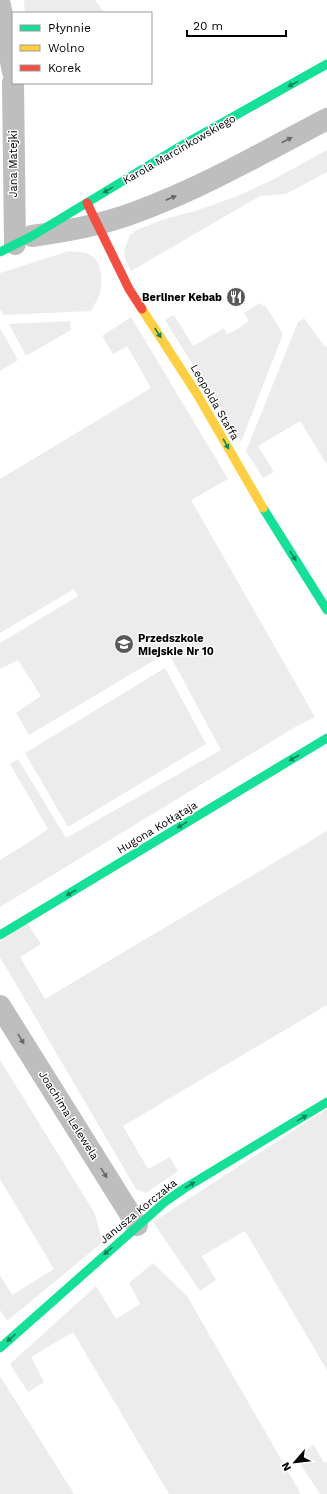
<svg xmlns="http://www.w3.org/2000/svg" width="327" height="1494" font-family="'Work Sans',sans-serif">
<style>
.green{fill:#ececec}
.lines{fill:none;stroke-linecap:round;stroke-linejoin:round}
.street{stroke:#bebebe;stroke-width:22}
.fast{stroke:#16e098;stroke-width:9}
.slow{stroke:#ffcf43;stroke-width:9}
.jam{stroke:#f24e42;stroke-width:9}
.oneway{fill:#0d865b}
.oneway2{fill:#686868}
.labels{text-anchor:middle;stroke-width:3;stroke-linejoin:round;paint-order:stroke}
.street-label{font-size:11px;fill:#000;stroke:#fff}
.poi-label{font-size:11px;font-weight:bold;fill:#000;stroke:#fff;text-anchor:end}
</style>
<rect width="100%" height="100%" fill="#fff"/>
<path class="green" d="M 24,0 L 95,0 L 104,12 L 102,13 L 25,13 Z
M 327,150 L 327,172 L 286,194 L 260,196 L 131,271 L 125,259 L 124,250 L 130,235 L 137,230 L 162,220 L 198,210 L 240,195 L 276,178 Z
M 69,251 C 77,252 86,251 93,257 C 102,264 103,281 100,292 C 99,298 94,305 91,311 L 4,315 L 0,309 L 0,273 Z
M 260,303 L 263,306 L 265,305 L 283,334 L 241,442 L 165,320 L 174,315 L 193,346 L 224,328 L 227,334 L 236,330 L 249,321 L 244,313 Z
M 131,317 L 228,479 L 191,500 L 315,717 L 297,726 L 0,907 L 0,860 L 26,844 L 48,829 L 10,764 L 18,759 L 66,838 L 221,750 L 168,652 L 29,735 L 16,713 L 41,696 L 18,660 L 0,669 L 0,643 L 78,596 L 74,589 L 0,633 L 0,479 L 151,388 L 127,346 L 113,354 L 102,336 Z
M 304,318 L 325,347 L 327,346 L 327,465 L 300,421 L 258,446 L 274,472 L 263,478 L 246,451 L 298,322 Z
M 70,321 L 71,330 L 26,356 L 9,324 Z
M 0,328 L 18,360 L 0,371 Z
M 165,668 L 206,744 L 68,827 L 25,753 Z
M 327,831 L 327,1005 L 123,1126 L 148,1169 L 170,1157 L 178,1171 L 146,1193 L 136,1189 L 0,957 L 0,942 L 27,923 L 41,944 L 20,957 L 45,999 Z
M 0,1060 L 94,1212 L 103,1242 L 7,1321 L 0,1310 L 0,1275 L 12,1295 L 54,1269 L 0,1179 Z
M 327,1109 L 327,1370 L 245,1231 L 202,1256 L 216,1280 L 200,1291 L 153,1222 Z
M 153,1263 L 187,1296 L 301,1494 L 169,1494 L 73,1332 L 31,1357 L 44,1382 L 28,1392 L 10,1364 L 96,1286 L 116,1319 L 140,1304 L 129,1283 Z
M 0,1376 L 74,1494 L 0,1494 Z
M 314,1445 L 324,1463 L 327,1461 L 327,1494 L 320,1494 L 296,1457 Z"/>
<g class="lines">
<path class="street" d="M 0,5 L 13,72
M 13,83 L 15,244
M 32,236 C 67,231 102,225 136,212 C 202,188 264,152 327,119
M 0,1006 L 137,1225"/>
<path class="fast" d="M 0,252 L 32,236 L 174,150 L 327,64
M 263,508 L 327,610
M 0,935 L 327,738
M 0,1348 L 166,1201 L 185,1188 L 327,1102"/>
<path class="slow" d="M 142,309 L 197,394 L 263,508"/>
<path class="jam" d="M 87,203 L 129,289 L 142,309"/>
</g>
<defs><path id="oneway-solid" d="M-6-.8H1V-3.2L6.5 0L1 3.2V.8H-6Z"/></defs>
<g class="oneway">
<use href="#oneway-solid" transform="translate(293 84) rotate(151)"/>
<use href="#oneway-solid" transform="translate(108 190) rotate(149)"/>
<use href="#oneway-solid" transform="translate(158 333) rotate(57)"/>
<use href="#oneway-solid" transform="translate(226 444) rotate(61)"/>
<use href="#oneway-solid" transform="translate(293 556) rotate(58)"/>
<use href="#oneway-solid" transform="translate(294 758) rotate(149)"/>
<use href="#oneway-solid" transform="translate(182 825) rotate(149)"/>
<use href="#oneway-solid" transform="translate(71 893) rotate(149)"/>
<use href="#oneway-solid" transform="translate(302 1118) rotate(-31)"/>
<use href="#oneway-solid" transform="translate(190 1185) rotate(-31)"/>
<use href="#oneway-solid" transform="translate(108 1251) rotate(138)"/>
<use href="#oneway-solid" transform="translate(11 1338) rotate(138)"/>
</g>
<g class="oneway2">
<use href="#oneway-solid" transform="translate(287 140) rotate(-28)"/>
<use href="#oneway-solid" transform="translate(171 198) rotate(-23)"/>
<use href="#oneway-solid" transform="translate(21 1039) rotate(58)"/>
<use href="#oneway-solid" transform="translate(104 1173) rotate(58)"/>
</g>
<defs>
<g id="restaurant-disc" transform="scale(1)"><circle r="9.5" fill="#595959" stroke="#fff"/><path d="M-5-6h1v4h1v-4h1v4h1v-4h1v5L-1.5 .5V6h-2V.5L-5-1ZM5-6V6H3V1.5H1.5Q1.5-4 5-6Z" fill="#fff"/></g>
<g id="school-disc" transform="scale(1)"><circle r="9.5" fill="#595959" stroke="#fff"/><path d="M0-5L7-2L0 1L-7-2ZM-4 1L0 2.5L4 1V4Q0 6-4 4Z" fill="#fff"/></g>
</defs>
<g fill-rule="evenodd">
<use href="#restaurant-disc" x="236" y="297"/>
<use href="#school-disc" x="124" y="644"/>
</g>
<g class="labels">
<g class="street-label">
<text transform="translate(179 149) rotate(-30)" y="4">Karola Marcinkowskiego</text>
<text transform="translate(13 164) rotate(-90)" y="4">Jana Matejki</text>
<text transform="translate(215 402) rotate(60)" y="4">Leopolda Staffa</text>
<text transform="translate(157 827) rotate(-31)" y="4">Hugona Kołłątaja</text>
<text transform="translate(69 1115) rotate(58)" y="4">Joachima Lelewela</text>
<text transform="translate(138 1211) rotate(-39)" y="4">Janusza Korczaka</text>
</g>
<g class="poi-label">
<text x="222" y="301">Berliner Kebab</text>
<text x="138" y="642" text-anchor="start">Przedszkole<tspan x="138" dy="13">Miejskie Nr 10</tspan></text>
</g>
</g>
<rect x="12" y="12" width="140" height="72" fill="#ffffff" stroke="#999999"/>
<rect x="20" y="25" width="20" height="6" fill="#16e098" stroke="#999999"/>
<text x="48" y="32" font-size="12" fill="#000000">Płynnie</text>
<rect x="20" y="45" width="20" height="6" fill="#ffcf43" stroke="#999999"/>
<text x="48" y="52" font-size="12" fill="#000000">Wolno</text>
<rect x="20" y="65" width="20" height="6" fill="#f24e42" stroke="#999999"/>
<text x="48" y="72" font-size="12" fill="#000000">Korek</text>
<g transform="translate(295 1462) rotate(242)" stroke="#ffffff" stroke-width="3" paint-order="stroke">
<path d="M0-3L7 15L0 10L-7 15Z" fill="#000000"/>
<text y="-6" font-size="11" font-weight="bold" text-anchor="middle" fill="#000000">N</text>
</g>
<path d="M187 30v6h99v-6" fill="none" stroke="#000000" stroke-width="2"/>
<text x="193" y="30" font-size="12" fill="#000000" stroke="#ffffff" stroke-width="3" paint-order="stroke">20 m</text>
</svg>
